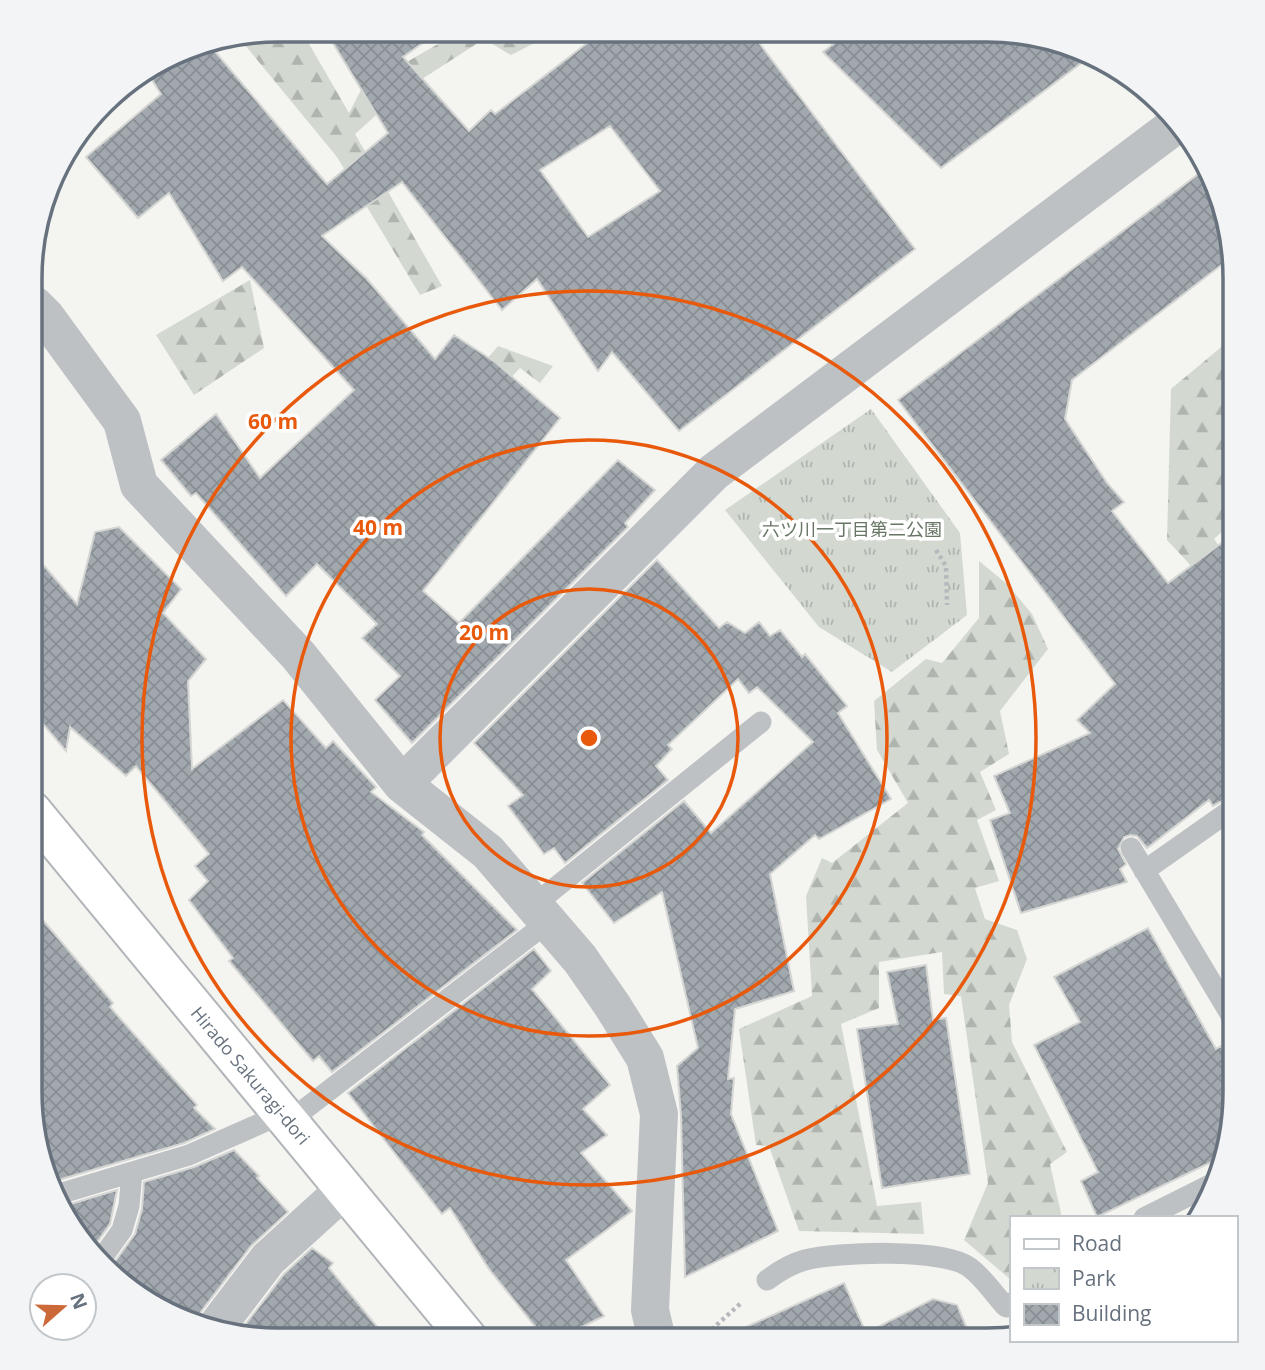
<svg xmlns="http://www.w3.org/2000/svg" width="1265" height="1370" font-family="'Open Sans','Noto Sans JP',sans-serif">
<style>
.forest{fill:url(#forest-firs)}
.park{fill:url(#park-tufts)}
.building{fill:url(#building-cross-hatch);stroke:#d5d6d4;stroke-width:2;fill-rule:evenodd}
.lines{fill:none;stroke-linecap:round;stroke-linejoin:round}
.secondary-casing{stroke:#b1b5b9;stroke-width:42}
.path{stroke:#b6b8bb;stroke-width:4.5;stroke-dasharray:3.5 3.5;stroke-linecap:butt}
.service{stroke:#bec1c4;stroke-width:21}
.minor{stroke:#bec1c4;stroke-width:38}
.secondary{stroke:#fff;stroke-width:38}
.ring{fill:none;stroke:#e8590c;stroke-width:3.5}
.labels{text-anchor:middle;stroke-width:7;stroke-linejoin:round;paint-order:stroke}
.park-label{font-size:18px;fill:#677665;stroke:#fff}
.street-label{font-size:18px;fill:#67727e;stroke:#fff}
.rim{fill:none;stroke:#67727e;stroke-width:3.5}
.centre{fill:#e8590c;stroke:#fff;stroke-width:3.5}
.ring-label{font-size:21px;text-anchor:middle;font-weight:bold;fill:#e8590c;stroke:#fff;stroke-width:7;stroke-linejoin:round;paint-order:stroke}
</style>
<defs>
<pattern id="forest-firs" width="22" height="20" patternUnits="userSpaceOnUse" patternTransform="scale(1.75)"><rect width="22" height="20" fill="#d3d9d1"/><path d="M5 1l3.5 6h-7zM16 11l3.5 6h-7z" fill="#afb4af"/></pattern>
<pattern id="park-tufts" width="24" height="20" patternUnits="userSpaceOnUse" patternTransform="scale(1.75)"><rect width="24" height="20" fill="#d3d9d1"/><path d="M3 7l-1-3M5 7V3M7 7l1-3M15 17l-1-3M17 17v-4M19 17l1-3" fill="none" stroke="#afb4af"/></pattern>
<pattern id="building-cross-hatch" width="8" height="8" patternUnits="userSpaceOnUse" patternTransform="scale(1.75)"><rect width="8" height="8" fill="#a2a9ae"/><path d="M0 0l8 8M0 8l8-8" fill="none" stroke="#888e93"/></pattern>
</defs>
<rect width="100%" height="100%" fill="#f4f4f1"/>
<path class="forest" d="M 278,30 L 301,30 L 349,113 L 362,88 L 462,30 L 558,31 L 511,55 L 484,39 L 402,92 L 355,134 L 442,286 L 420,295 L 337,157 L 240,39 L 244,35 Z
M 250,280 L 264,348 L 194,395 L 156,335 Z
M 1232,338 L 1235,338 L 1235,520 L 1214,539 L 1235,568 L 1235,613 L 1167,540 L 1171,389 Z
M 498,346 L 553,366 L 540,383 L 520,368 L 459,431 L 470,379 Z
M 979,561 L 1007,584 L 1032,614 L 1048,649 L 1000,711 L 1009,754 L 980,772 L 996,810 L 977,820 L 999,881 L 975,888 L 985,919 L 1017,930 L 1027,959 L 1009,1005 L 1012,1042 L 1067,1152 L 1050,1164 L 1062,1218 L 1011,1218 L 1011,1280 L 964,1240 L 988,1183 L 961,996 L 944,994 L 942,952 L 879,962 L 879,1008 L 841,1024 L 877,1206 L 921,1202 L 924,1234 L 799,1231 L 769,1146 L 756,1145 L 739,1029 L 812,996 L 806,896 L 822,858 L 832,863 L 908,803 L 877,750 L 874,701 L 926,659 L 942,663 L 979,618 Z"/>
<path class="park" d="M 871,409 L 960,533 L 967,615 L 892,672 L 819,627 L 725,510 Z"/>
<path class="building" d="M 325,30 L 441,30 L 403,57 L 469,131 L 491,110 L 495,114 L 603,31 L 750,31 L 915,249 L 679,431 L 612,352 L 598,371 L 537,279 L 502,310 L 402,182 L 322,236 L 367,279 L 435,359 L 454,335 L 495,362 L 560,418 L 423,591 L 459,623 L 618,460 L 655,490 L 625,523 L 628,527 L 412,743 L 375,700 L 400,676 L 362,638 L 377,624 L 317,564 L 286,596 L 196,493 L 191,496 L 161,460 L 216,414 L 260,478 L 354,390 L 242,267 L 223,281 L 169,193 L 138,218 L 86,157 L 161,94 L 147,72 L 198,43 L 207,42 L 327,184 L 388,133 ZM 610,126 L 660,191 L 588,237 L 540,170 Z
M 850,31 L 886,31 L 925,36 L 931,32 L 1019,32 L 1088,58 L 941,168 L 823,52 Z
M 1204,170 L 1233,256 L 1072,380 L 1065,419 L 1107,483 L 1124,502 L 1112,511 L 1168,583 L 1235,533 L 1235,794 L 1213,806 L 1209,800 L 1147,848 L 1137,836 L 1130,835 L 1124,837 L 1118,849 L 1126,864 L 1120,869 L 1127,882 L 1021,913 L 990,820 L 1010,813 L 994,776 L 1090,733 L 1077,720 L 1115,684 L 898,400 Z
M 119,527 L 181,589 L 163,613 L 206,659 L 188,681 L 192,769 L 283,700 L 326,748 L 333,741 L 376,787 L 371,792 L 424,832 L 422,835 L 517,930 L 332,1072 L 319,1056 L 313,1061 L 229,961 L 233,958 L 189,900 L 208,881 L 195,866 L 209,854 L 136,766 L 126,776 L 70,727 L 66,751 L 32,711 L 33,553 L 77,604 L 95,532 Z
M 657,560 L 719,628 L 727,622 L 745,633 L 759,622 L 770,636 L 780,630 L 802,657 L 805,654 L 847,706 L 838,713 L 891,799 L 819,839 L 815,835 L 770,874 L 794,991 L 735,1009 L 728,1079 L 734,1078 L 731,1114 L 778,1231 L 685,1277 L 681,1115 L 677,1066 L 698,1048 L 662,892 L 614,923 L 582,883 L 684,801 L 711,833 L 813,742 L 757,687 L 749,693 L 738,679 L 668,745 L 672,749 L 656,766 L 668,780 L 565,863 L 554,848 L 544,854 L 508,806 L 523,795 L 474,743 Z
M 31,906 L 113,1003 L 110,1007 L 197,1105 L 194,1108 L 215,1129 L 184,1143 L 55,1181 L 30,1108 Z
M 1148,928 L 1216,1049 L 1221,1046 L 1235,1071 L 1235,1108 L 1220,1158 L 1097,1217 L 1081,1181 L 1098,1172 L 1034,1045 L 1080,1022 L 1054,977 Z
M 534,949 L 551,971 L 532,989 L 610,1085 L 583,1109 L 607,1135 L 581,1153 L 632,1211 L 566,1260 L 604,1316 L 555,1340 L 546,1340 L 489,1269 L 450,1208 L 442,1214 L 348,1093 Z
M 926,965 L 933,1020 L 946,1018 L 970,1174 L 882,1188 L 857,1029 L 898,1024 L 887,972 Z
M 234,1150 L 259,1176 L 257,1178 L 288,1212 L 251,1246 L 200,1313 L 197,1320 L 154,1307 L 111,1267 L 135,1234 L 142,1209 L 144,1182 L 194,1167 Z
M 117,1190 L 110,1224 L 92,1249 L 71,1229 L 64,1206 Z
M 312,1248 L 333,1263 L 329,1268 L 388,1340 L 262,1340 L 239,1333 L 284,1274 Z
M 844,1283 L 866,1333 L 933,1299 L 957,1305 L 972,1340 L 717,1340 Z"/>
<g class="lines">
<g class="secondary-casing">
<path id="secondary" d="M 32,811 L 469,1340"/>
</g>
<path class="path" d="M 936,550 L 946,566 L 947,605
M 701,1339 L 741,1303"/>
<path class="service" d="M 1131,848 L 1235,1022
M 1144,871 L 1235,807
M 534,905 L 761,722
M 288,1122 L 548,922
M 59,1194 L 189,1155 L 282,1114
M 1144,1218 L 1212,1184
M 102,1258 L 122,1230 L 129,1206 L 132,1173
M 767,1280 C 779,1271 790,1264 805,1260 C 836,1252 944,1248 969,1267 C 983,1277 994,1294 1006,1307 L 1011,1303"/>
<path class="minor" d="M 34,305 L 46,317 L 122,421 L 139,485 L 298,655 L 402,784 L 488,852 L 580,959 L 612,1005 L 645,1058 L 659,1114 L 650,1310 L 657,1340
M 402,784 L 714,472 L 1177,124
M 217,1326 L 268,1259 L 344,1190"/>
<use href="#secondary" class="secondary"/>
</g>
<g class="ring">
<circle cx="589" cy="738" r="149"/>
<circle cx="589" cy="738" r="298"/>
<circle cx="589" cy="738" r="447"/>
</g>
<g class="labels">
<g class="park-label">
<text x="852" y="536">六ツ川一丁目第二公園</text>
</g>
<g class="street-label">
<text transform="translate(250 1076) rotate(50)" y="6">Hirado Sakuragi-dori</text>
</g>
</g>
<path d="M0 0H1265V1370H0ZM278 42H987A236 236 0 0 1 1223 278V1092A236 236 0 0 1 987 1328H278A236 236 0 0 1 42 1092V278A236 236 0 0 1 278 42Z" fill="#f3f4f5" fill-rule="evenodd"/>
<path class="rim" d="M278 42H987A236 236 0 0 1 1223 278V1092A236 236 0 0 1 987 1328H278A236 236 0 0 1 42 1092V278A236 236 0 0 1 278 42Z"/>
<circle cx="589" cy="738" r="10" class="centre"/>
<g class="ring-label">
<text x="273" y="429">60 m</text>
<text x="378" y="535">40 m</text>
<text x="484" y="640">20 m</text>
</g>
<rect x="1010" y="1216" width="228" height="126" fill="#ffffff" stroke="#c2c7cb" stroke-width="2"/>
<rect x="1024" y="1239" width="35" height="10" fill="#ffffff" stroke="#c2c7cb" stroke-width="2"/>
<text x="1072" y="1251" font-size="21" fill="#67727e">Road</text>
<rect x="1024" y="1268" width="35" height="21" fill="url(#park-tufts)" stroke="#c2c7cb" stroke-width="2"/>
<text x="1072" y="1286" font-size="21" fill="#67727e">Park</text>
<rect x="1024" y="1304" width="35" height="21" fill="url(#building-cross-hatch)" stroke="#c2c7cb" stroke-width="2"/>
<text x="1072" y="1321" font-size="21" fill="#67727e">Building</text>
<g transform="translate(63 1307) rotate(70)"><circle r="33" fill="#ffffff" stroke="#c2c7cb" stroke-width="2"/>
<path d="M0-5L12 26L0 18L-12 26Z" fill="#cc6939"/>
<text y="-10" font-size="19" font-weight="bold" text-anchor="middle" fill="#67727e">N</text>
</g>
</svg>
